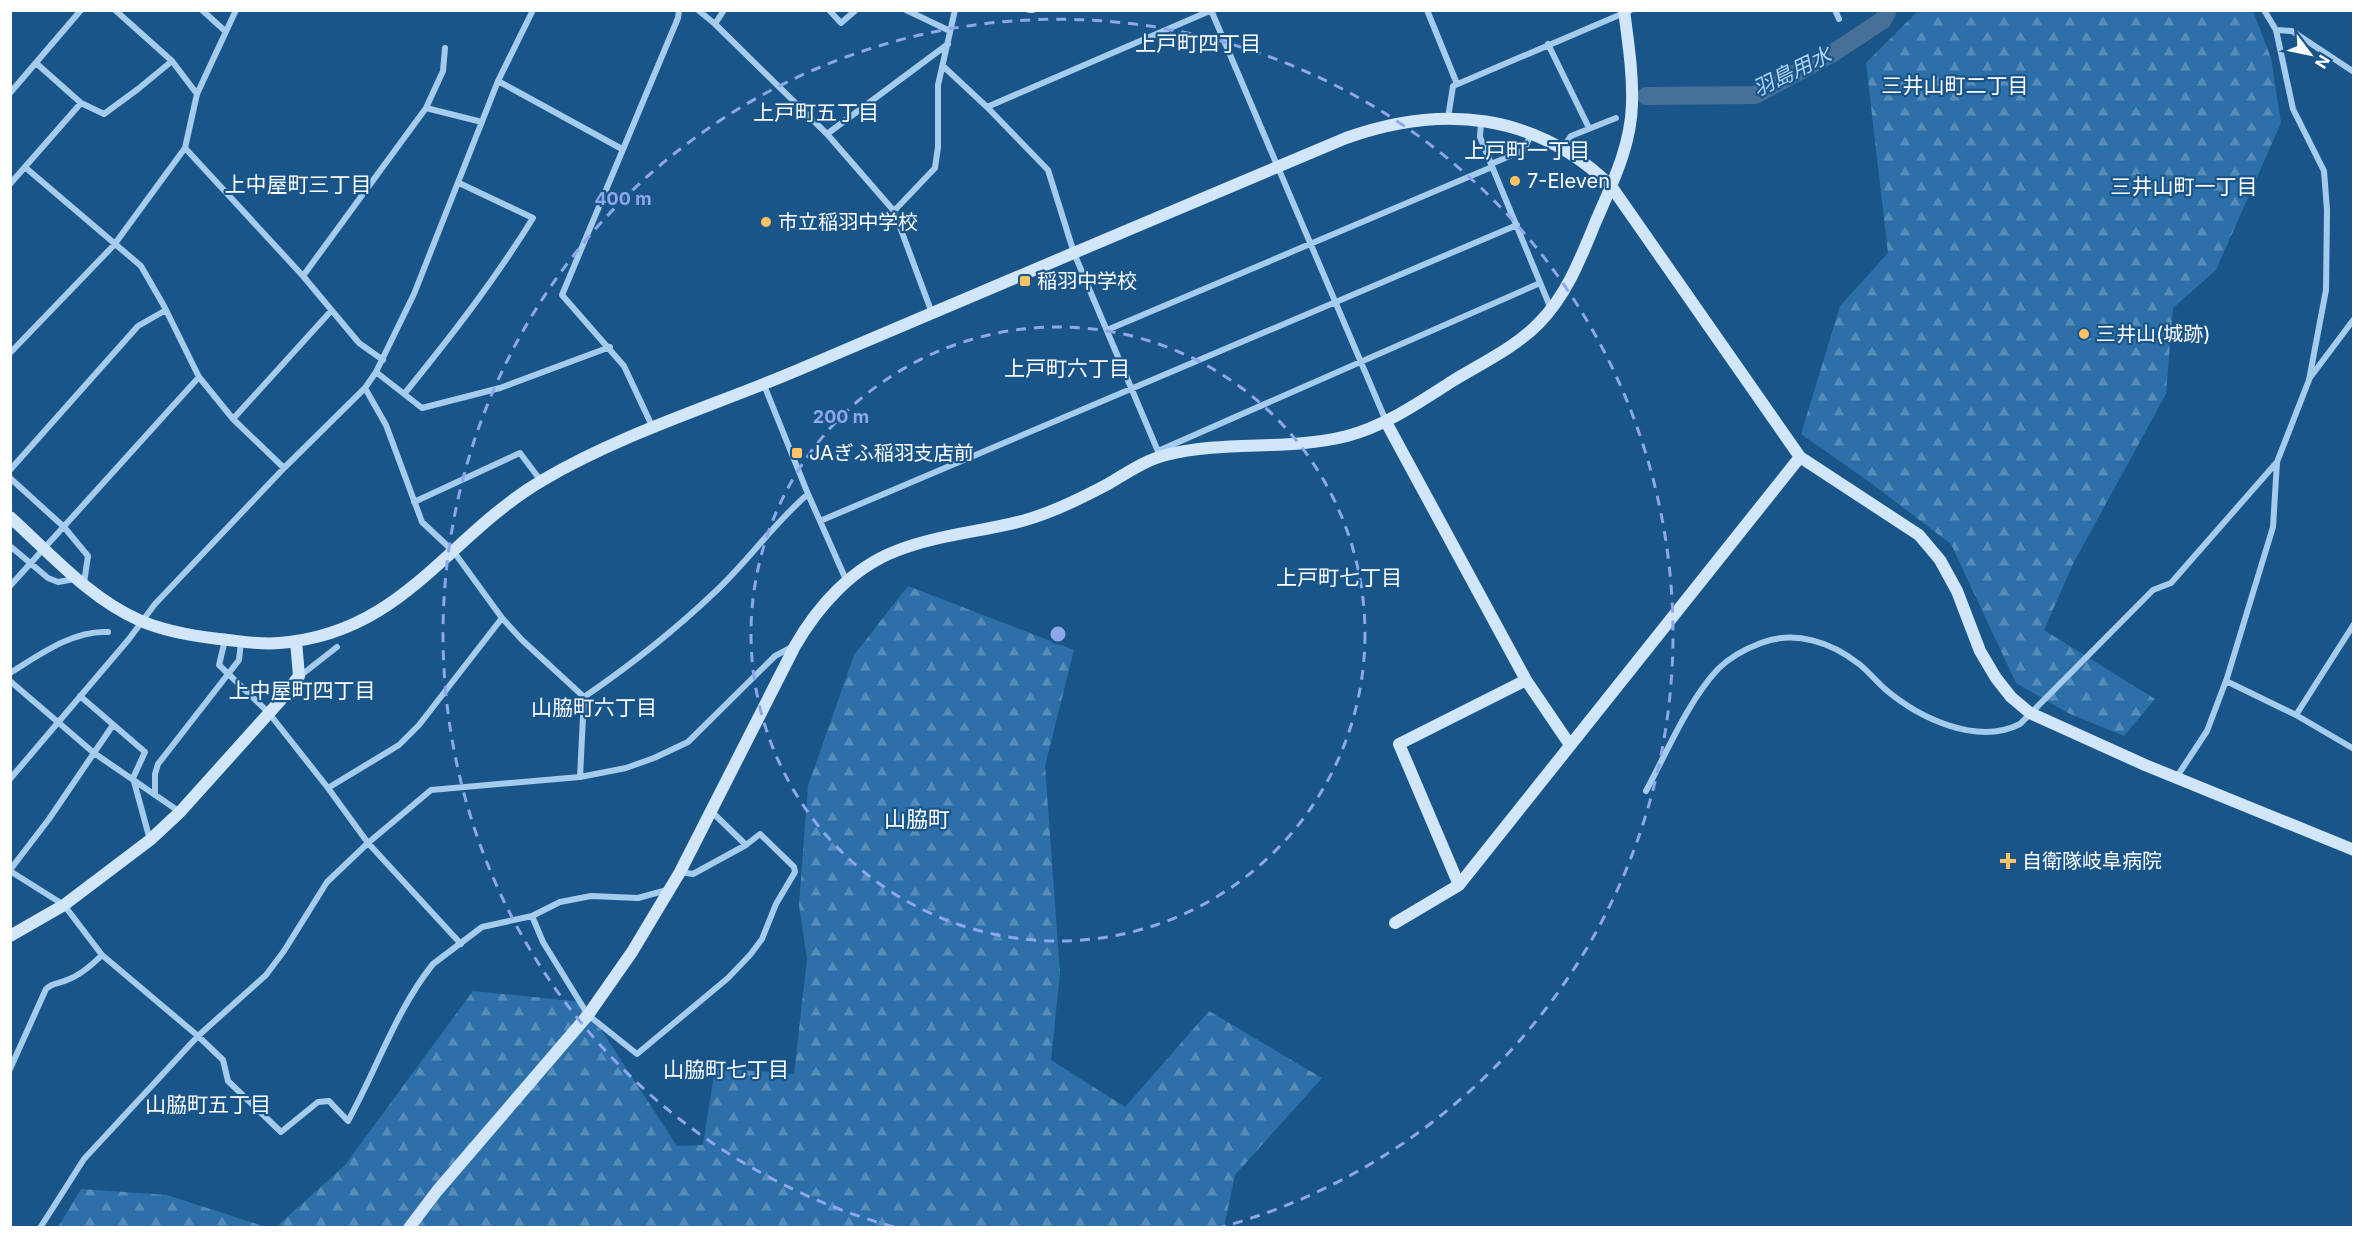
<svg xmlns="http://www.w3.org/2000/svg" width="2364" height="1238" font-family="Inter,'Noto Sans JP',sans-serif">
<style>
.forest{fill:url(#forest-firs)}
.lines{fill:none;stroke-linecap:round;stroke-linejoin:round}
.river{stroke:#467097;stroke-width:18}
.street{stroke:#a5cced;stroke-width:6}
.secondary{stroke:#d1e6f9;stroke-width:12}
.ring{fill:none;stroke:#8ea6ec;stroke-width:3;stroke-dasharray:10 8}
.poi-dot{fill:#ffc361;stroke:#1a558a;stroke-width:2}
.labels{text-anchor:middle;stroke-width:4.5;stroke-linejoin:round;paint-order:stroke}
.poi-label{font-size:20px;fill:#fff;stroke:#1a558a;text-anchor:start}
.neighbourhood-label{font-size:21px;fill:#fff;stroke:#1a558a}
.water-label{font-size:21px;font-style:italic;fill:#b0d5f4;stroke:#1a558a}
.quarter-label{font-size:22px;fill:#fff;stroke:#1a558a}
.centre{fill:#8ea6ec;stroke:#1a558a;stroke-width:3}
.ring-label{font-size:18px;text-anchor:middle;font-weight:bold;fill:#8ea6ec;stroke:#1a558a;stroke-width:4.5;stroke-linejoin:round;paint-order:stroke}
</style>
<defs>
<pattern id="forest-firs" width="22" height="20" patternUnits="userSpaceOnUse" patternTransform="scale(1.5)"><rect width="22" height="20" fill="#2d6fa8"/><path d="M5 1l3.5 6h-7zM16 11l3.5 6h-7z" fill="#578cb9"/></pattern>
</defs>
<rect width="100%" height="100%" fill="#1a558a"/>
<path class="forest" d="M 1918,11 L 2253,11 L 2271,58 L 2281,123 L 2216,270 L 2173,308 L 2166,394 L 2073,564 L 2044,630 L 2155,699 L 2124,736 L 2070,714 L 2016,683 L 1951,544 L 1872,484 L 1801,434 L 1840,306 L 1888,253 L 1866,63 Z
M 908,586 L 1074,650 L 1045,766 L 1060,973 L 1051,1060 L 1125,1107 L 1209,1011 L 1322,1078 L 1235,1175 L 1224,1227 L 275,1228 L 345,1165 L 473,991 L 583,1002 L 677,1146 L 703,1145 L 715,1068 L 794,1074 L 807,959 L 799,905 L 808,786 L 854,655 Z
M 81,1189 L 167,1195 L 266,1227 L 58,1227 Z"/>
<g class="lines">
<path class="river" d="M 1646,96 L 1755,95 L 1833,53 L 1883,20 L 1888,10"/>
<path class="street" d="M 115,10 L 172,61 L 197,94
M 202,10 L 225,31
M 698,10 L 715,24 L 827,134 L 894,211 L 932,313
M 829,10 L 841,23 L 856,10
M 906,10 L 950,31
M 1029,10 L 1033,10
M 1211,10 L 1386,421
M 1427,10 L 1457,84
M 1835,10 L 1839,19
M 715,24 L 724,10
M 2276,30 L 2292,31 L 2354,72
M 1548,44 L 1589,128
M 36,63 L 81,103
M 943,66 L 987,107 L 1048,170 L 1074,253 L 1160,456
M 498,81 L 622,149
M 10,93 L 81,10
M 987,107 L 1212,10
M 426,108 L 443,71 L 445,48
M 1448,118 L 1453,86 L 1631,10
M 1481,122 L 1480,137 L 1491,164
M 827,134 L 948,44
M 1531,134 L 1524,150 L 1491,164 L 1551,309
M 185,148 L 303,276 L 359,343 L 383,360
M 1562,149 L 1571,136 L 1616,118
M 26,168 L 141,266 L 164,306 L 199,377 L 233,419 L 284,468
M 10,184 L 81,103 L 104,114 L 138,89 L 172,61
M 894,211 L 935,168 L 938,147 L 938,85 L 955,10
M 303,276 L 426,108 L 482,122
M 1107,330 L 1492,167
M 10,353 L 114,245 L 185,148 L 197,94 L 236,10
M 376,372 L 422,408 L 500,388 L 610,347
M 2309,379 L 2354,319
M 764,385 L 808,494 L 847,582
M 365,388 L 386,425 L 422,522 L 454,552 L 502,618 L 522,640 L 584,697 L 580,777
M 405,393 C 452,335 494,281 533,218 L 459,183
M 233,419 L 331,311
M 652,426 L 624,366 L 562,295 L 678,18 L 679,10
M 1158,451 L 1540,283
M 10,470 L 138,326 L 166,310
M 10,478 L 64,527 L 88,556 L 84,583
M 414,502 L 520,453 L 541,481
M 820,521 L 1517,225
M 10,546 L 48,578 L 58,582 L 75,579
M 10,586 L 199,377
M 225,640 L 219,665 L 268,712 L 328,788 L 368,843 L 461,944
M 10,673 C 39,655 73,630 108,632
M 300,676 L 337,647
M 10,681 L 94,753 L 180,812
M 2226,681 L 2296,715 L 2354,749
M 80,696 L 145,752 L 133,778 L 150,840
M 584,697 C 631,665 675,630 716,591 C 749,560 774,523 808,494
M 2296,715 L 2354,624
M 2176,778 L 2207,731 L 2227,678 L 2273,527 L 2277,462 L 2309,380 L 2326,290 L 2327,210 L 2324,171 L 2293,109 L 2276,30 L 2264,10
M 10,779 L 129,639 L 155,604 L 284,468 L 365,388 L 376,372 L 414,294 L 498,81 L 533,10
M 328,788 L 399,745 L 419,725 L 502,618
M 1646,791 C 1667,752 1688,701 1718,669 C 1730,657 1745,649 1761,643 C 1795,630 1831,642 1859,664 C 1868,671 1876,681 1885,689 C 1919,718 1977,746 2020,724 L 2153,590 L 2171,583 L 2277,462
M 155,795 L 155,774 L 158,764 L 239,660 L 241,642
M 712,812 L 746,845
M 10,870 L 49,819 L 113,725
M 10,871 L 64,905 L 102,955 L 198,1036 L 223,1060 L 228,1081 L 281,1132 L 318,1102 L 329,1101 L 348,1121 C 377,1069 396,1010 433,964 L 482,927 L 532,916 L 560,902 L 591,896 L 638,898 L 667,890
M 532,916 L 543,942 L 588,1015 L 637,1054 L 728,978 L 750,955 L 762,939 L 776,904 L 795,872 L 794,867 L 760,834 L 746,845 L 693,874 L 680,872
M 10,1069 L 46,989 C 53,982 59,984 67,980 C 81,975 92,965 102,955
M 40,1228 L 84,1159 L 198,1036 L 266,975 L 284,951 L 327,882 L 368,843 L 431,790 L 580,777 L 626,768 L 654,758 L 688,742 L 775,656 L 792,647"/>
<path class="secondary" d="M 1386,422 L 1526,680 L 1570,745
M 10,517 C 50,553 89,598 139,620 C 163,631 193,636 219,639 C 240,641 259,645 279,643 C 403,634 447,536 543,480 C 623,433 713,406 798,370 C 981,292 1163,215 1346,138 C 1441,104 1535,112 1611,186 L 1800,457 L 1919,535 L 1940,560 L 1957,591 L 1980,651 L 1996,678 L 2011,697 L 2030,713 L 2145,765 L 2354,850
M 1459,885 L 1399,744 L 1526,680
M 1395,923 L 1459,885 L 1800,457
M 10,936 L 64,905 L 150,840 L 180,812 L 279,702 L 299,676 L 296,641
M 409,1228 L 437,1191 L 588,1015 L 632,952 L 680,872 L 795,646 C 818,606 852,568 896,551 C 936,535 980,532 1022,521 C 1052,513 1080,499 1108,484 C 1127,473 1145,460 1166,455 C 1225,440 1288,451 1347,436 C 1385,426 1418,403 1451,382 C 1480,364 1515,348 1539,323 C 1567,295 1581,257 1596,221 C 1612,184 1631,146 1632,104 C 1633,72 1628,42 1624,10"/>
</g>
<g class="ring">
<circle cx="1058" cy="634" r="307"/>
<path d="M894 1227A615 615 0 1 1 1222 1227"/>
</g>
<g class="poi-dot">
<circle cx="1515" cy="181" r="6"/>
<circle cx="766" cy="222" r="6"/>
<rect x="1019" y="275" width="12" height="12" rx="3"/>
<circle cx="2084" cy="334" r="6"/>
<rect x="791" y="447" width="12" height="12" rx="3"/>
<path d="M2005 852h6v6h6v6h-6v6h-6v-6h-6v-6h6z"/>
</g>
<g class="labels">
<g class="poi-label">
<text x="1527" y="188">7-Eleven</text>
<text x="778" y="229">市立稲羽中学校</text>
<text x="1037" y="288">稲羽中学校</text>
<text x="2096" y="341">三井山(城跡)</text>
<text x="809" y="460">JAぎふ稲羽支店前</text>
<text x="2022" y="868">自衛隊岐阜病院</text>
</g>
<g class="neighbourhood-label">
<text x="1198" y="51">上戸町四丁目</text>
<text x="1955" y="93">三井山町二丁目</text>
<text x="816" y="120">上戸町五丁目</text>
<text x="1527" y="158">上戸町一丁目</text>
<text x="298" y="192">上中屋町三丁目</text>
<text x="2184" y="194">三井山町一丁目</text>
<text x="1067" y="376">上戸町六丁目</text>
<text x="1339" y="585">上戸町七丁目</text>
<text x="302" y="698">上中屋町四丁目</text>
<text x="594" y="715">山脇町六丁目</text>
<text x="726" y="1077">山脇町七丁目</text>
<text x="208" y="1112">山脇町五丁目</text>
</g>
<g class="water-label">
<text transform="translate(1792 72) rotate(-26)" y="7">羽島用水</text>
</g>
<g class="quarter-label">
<text x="917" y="827">山脇町</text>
</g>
</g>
<circle cx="1058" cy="634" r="9" class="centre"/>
<g class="ring-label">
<text x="623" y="205">400 m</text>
<text x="841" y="423">200 m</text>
</g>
<rect width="2364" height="1238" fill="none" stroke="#ffffff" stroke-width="24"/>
<g transform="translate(2310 54) rotate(122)" stroke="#1a558a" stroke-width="4.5" paint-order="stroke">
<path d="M0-4.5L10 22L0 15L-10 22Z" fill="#ffffff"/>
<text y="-9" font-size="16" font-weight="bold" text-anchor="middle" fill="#ffffff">N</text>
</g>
</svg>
